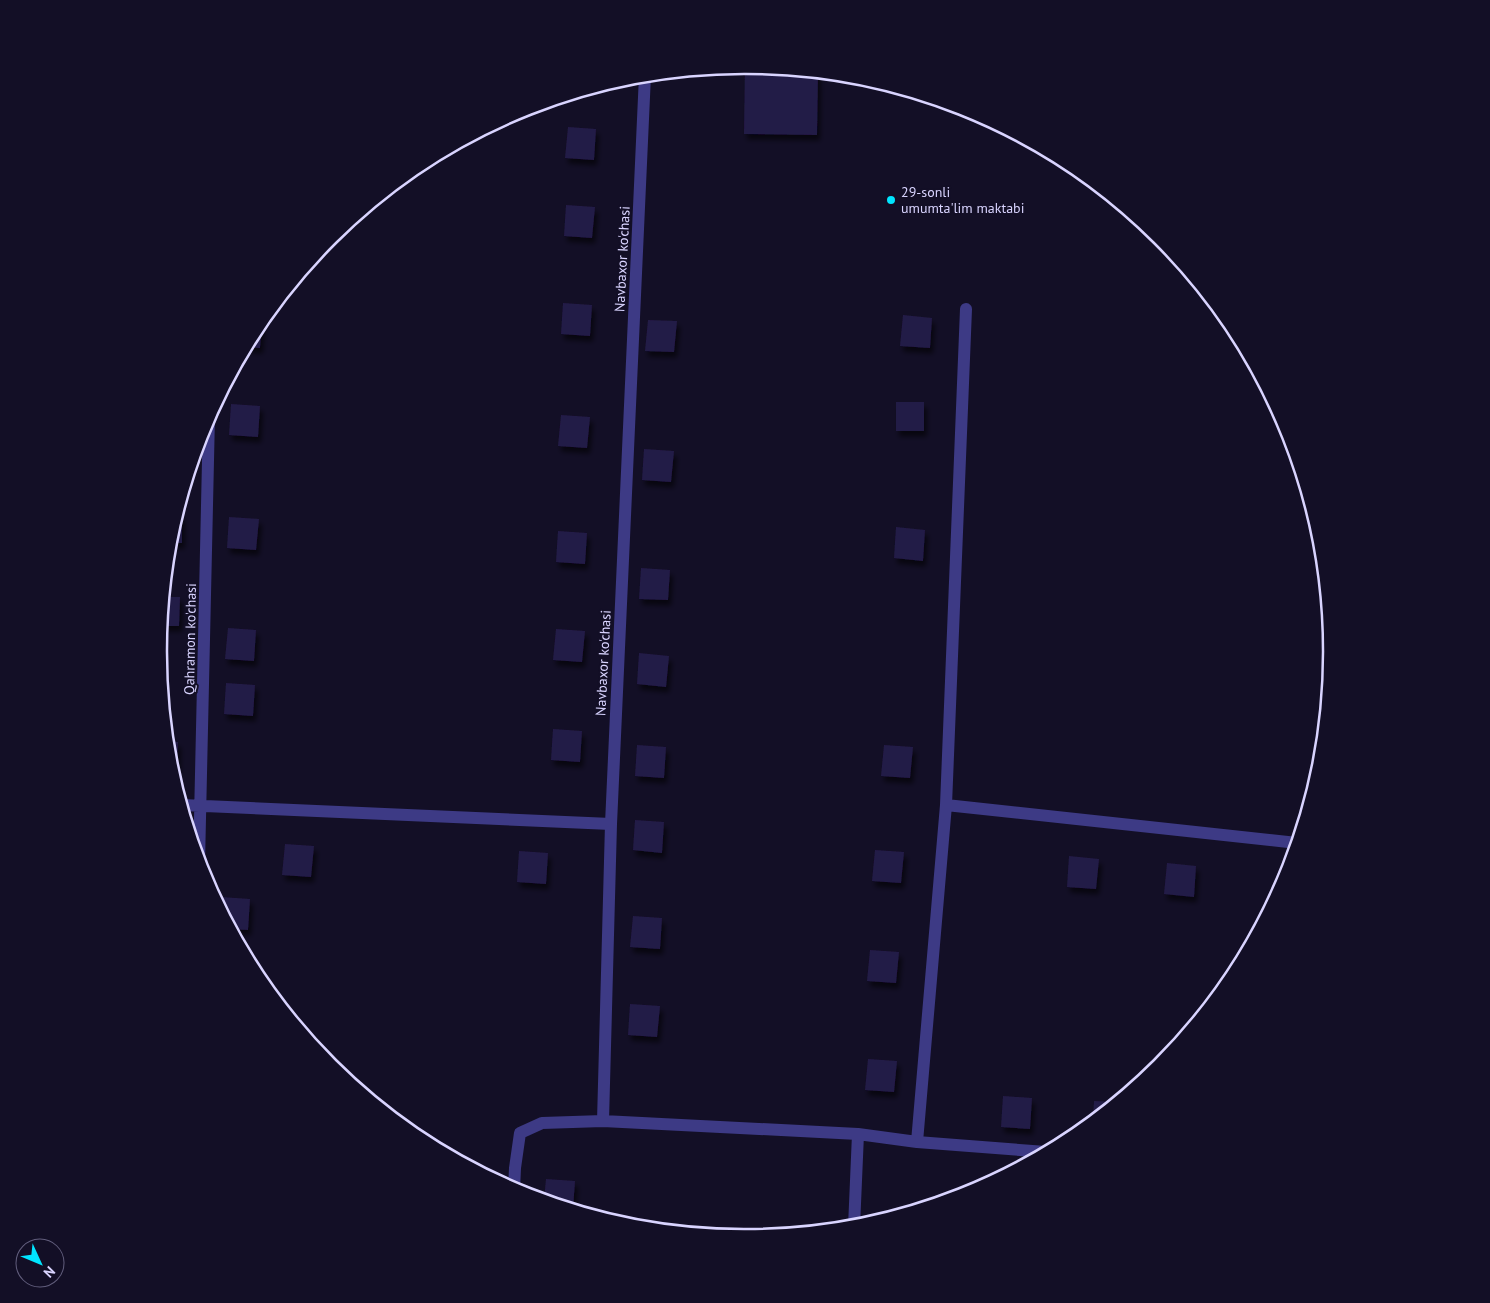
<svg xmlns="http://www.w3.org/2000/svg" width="1490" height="1303" font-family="'PT Sans',sans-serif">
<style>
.building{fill:#241b47;filter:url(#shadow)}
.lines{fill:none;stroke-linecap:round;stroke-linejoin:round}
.minor{stroke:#3d3a85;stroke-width:12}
.poi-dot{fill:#00e5ff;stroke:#130f26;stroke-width:2}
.labels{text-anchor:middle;stroke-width:4;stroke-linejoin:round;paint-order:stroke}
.poi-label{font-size:14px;fill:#d9d4ff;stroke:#130f26;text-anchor:start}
.street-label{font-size:14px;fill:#d9d4ff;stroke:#130f26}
.rim{fill:none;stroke:#d9d4ff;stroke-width:2.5}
</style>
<defs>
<filter id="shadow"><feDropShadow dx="3" dy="5.5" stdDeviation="2.5" flood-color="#0009"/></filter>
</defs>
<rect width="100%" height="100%" fill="#130f26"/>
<path class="building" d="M 745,65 L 818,72 L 817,135 L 744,134 Z
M 568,127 L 596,129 L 594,160 L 565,158 Z
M 566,205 L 595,207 L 592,238 L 564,236 Z
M 563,303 L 592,305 L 590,336 L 561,334 Z
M 903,315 L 932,318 L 930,348 L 900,346 Z
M 262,320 L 260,348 L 246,347 L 258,325 Z
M 648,320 L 677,321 L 674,352 L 645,351 Z
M 896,402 L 924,402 L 924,431 L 896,431 Z
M 231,404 L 260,406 L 258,437 L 229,435 Z
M 561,415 L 590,417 L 587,448 L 558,446 Z
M 644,449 L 674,451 L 671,482 L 642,480 Z
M 177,514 L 182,514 L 182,543 L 169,543 Z
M 229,517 L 259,519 L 256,550 L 227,548 Z
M 896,527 L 925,530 L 923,561 L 894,558 Z
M 558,531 L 587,533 L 585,564 L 556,562 Z
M 641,568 L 670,570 L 668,600 L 639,599 Z
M 164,597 L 180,597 L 179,626 L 161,626 Z
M 228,628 L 256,630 L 254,661 L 225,659 Z
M 556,629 L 585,631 L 582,662 L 553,660 Z
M 639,653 L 669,656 L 666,687 L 637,684 Z
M 226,683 L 255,685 L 253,716 L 224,714 Z
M 553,729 L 582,731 L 580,762 L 551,760 Z
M 167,741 L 178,742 L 177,771 L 171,771 Z
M 637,745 L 666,747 L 664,778 L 635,776 Z
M 884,745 L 913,747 L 910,778 L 881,776 Z
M 635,820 L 664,822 L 662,853 L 633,850 Z
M 285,844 L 314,846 L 311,877 L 282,875 Z
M 875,850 L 904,852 L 901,883 L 872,881 Z
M 519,851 L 548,853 L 546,884 L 517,882 Z
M 1069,856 L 1099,859 L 1096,889 L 1067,887 Z
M 1167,863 L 1196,866 L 1194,897 L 1164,894 Z
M 221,897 L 250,899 L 248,930 L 232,929 L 220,908 Z
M 633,916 L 662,918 L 660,949 L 630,947 Z
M 870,950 L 899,952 L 896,983 L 867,981 Z
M 630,1004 L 660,1006 L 657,1037 L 628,1035 Z
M 868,1059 L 897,1061 L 894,1092 L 865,1090 Z
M 1003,1096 L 1032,1098 L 1030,1129 L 1001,1127 Z
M 1094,1101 L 1116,1102 L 1093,1121 Z
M 546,1179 L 575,1181 L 573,1209 L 544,1200 Z"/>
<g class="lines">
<path class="minor" d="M 182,805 L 611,824 L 645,75
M 946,805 L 966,309
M 199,863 L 209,416
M 603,1121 L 611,824
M 917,1142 L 946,805 L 1297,843
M 514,1190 L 515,1168 L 520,1133 L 542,1123 L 603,1121 L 858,1134 L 917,1142 L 1046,1152
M 854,1227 L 858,1134"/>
</g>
<circle class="poi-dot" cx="891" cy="200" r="5"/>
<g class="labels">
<g class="poi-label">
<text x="901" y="197">29-sonli<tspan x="901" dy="16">umumta'lim maktabi</tspan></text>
</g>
<g class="street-label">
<text transform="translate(622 259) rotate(-87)" y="5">Navbaxor ko'chasi</text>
<text transform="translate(190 639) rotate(-89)" y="5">Qahramon ko'chasi</text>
<text transform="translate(603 663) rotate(-87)" y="5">Navbaxor ko'chasi</text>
</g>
</g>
<path d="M0 0H1490V1303H0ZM744 74H746A577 577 0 0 1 1323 651V652A577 577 0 0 1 746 1229H744A577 577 0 0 1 167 652V651A577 577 0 0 1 744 74Z" fill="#130f26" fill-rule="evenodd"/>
<path class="rim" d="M744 74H746A577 577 0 0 1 1323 651V652A577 577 0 0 1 746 1229H744A577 577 0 0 1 167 652V651A577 577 0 0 1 744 74Z"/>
<g transform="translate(40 1263) rotate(134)"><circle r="24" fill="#130f26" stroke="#625e7d"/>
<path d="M0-4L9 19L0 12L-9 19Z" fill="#00e5ff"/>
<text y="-8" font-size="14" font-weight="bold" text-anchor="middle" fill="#d9d4ff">N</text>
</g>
</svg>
